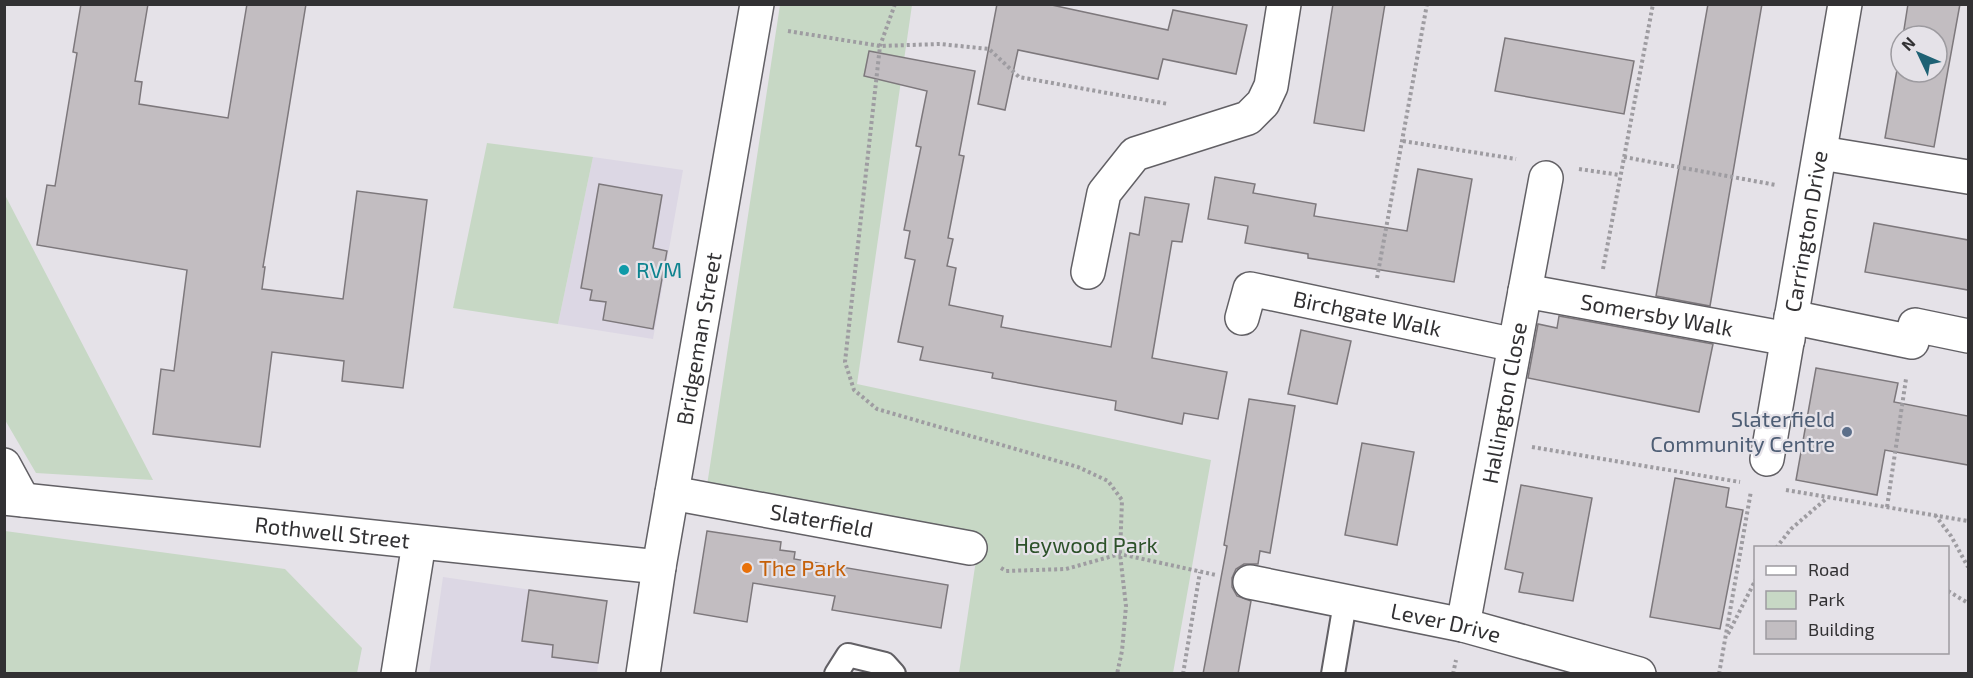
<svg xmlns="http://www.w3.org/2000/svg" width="1973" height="678" font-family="'Exo 2',sans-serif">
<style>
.built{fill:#dcd7e4}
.green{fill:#c7d8c5}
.building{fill:#c2bdc1;stroke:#7d787c;stroke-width:1.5}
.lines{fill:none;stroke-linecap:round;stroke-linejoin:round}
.service-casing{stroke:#626065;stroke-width:26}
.pedestrian-casing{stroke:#626065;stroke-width:36}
.minor-casing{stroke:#626065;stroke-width:36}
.tertiary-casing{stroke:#626065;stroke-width:36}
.path{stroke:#9e9ca1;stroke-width:4;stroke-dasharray:3 3;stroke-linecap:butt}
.service{stroke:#fff;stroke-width:22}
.pedestrian{stroke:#fff;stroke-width:33}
.minor{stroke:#fff;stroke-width:33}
.tertiary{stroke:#fff;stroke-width:33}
.culture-dot{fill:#0f9aa8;stroke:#e5e2e8;stroke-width:2}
.service-dot{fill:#5c6f8a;stroke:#e5e2e8;stroke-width:2}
.food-dot{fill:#e8710a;stroke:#e5e2e8;stroke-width:2}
.labels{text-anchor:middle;stroke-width:4.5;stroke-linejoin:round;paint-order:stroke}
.street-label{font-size:22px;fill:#323133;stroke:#e5e2e8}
.culture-label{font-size:22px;fill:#0d838f;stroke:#e5e2e8;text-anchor:start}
.service-label{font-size:22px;fill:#4e5e75;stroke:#e5e2e8;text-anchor:end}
.park-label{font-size:22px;fill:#2d522a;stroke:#e5e2e8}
.food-label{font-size:22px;fill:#c56008;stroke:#e5e2e8;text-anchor:start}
</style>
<rect width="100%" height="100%" fill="#e5e2e8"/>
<path class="built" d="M 593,157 L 683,170 L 653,339 L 558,324 Z
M 443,577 L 607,601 L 597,673 L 429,674 Z"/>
<path class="green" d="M 780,5 L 912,5 L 857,384 L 1211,460 L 1173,673 L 959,673 L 979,540 L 706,492 Z
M 487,143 L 593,157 L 558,324 L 453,308 Z
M 5,195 L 153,480 L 36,473 L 5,420 Z
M 5,531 L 285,569 L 362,648 L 357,673 L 5,673 Z"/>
<path class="building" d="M 81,4 L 148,4 L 135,81 L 142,82 L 139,104 L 228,118 L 247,4 L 306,4 L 263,267 L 265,267 L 262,289 L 343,299 L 357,191 L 427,200 L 403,388 L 342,381 L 344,361 L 272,352 L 260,447 L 153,434 L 161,369 L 174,371 L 187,270 L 37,245 L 47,185 L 55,186 L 77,53 L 73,52 Z
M 997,4 L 1047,4 L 1168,30 L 1173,10 L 1247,25 L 1236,74 L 1163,59 L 1158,79 L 1018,50 L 1005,110 L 978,104 Z
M 1333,4 L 1385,4 L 1364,131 L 1314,123 Z
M 1708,4 L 1762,4 L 1710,306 L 1656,296 Z
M 1908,4 L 1960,4 L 1934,147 L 1885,138 L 1901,47 L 1901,72 L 1937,72 L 1937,36 L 1903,36 Z
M 1505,38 L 1634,61 L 1624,114 L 1495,91 Z
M 869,51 L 975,71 L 959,155 L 964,156 L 948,238 L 953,239 L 947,266 L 956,268 L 949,305 L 1003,316 L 1001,327 L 1111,347 L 1130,233 L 1139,235 L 1145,197 L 1189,204 L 1182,242 L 1172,241 L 1152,358 L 1227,372 L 1218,419 L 1184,413 L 1182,424 L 1115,410 L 1116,401 L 992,378 L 993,373 L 920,360 L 923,347 L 898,342 L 915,260 L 905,258 L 910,231 L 904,230 L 921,147 L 916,146 L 927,91 L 864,76 Z
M 1418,169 L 1472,179 L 1454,282 L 1308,258 L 1308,254 L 1245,243 L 1248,226 L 1208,219 L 1215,177 L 1255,184 L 1253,193 L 1316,204 L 1314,216 L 1407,231 Z
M 599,184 L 662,195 L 653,248 L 667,251 L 653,329 L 603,320 L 606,302 L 590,300 L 592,290 L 581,288 Z
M 1874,223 L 1968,240 L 1968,290 L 1865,272 Z
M 1559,316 L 1713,344 L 1699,412 L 1528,378 L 1538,324 L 1557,328 Z
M 1301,330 L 1351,341 L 1337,404 L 1288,394 Z
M 1816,368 L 1898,383 L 1894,402 L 1968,416 L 1968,465 L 1885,450 L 1877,495 L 1796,480 Z
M 1249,399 L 1295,406 L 1270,553 L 1260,551 L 1258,564 L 1244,564 L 1236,569 L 1232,578 L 1232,587 L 1237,596 L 1251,601 L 1238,674 L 1203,674 L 1227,546 L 1224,545 Z
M 1362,443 L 1414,452 L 1397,545 L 1345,535 Z
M 1675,478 L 1729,488 L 1726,507 L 1743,510 L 1720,629 L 1650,617 Z
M 1521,485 L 1592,498 L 1573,601 L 1519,592 L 1523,573 L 1505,569 Z
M 707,531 L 781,542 L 780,550 L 795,552 L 794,559 L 948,585 L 941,628 L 832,610 L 835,596 L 753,583 L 747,622 L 694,613 Z
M 529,590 L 607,601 L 598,663 L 552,657 L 553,645 L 522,641 Z"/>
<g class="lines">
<g class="service-casing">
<path id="service" d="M 836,674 L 848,655 L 885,664 L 894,674
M 1333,674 L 1345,603"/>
</g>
<g class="pedestrian-casing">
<g id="pedestrian">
<path id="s1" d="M 1525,291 L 1788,339"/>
<path d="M 1791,317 L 1912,342 L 1915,325 L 1968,336"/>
</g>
</g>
<g class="minor-casing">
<g id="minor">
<path d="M 1821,153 L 1968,177"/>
<path d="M 1088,272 L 1104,193 L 1135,154 L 1248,118 L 1263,103 L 1271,86 L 1284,4"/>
<path id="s2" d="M 1242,318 L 1250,289 L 1515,345"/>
<path id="s3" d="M 1767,459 L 1845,4"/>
<path d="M 4,465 L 23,500"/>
<path id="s4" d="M 672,493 L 970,548"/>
<path id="s5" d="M 4,498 L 659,567"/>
<path id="s6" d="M 1250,582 L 1463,625 L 1639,674"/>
<path id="s7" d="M 1463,625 L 1546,178"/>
<path d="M 398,674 L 419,543"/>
</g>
</g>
<g class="tertiary-casing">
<g id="tertiary">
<path id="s8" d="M 643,674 L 659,567 L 757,4"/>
</g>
</g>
<path class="path" d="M 895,4 L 880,46 L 845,362 L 854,390 L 877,409 L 1078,467 L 1108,481 L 1122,500 L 1120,554 L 1126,606 L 1122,651 L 1117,674
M 788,31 L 880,46 L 940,44 L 989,49 L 1019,77 L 1168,104
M 1403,141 L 1516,159
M 1624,157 L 1776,185
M 1579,169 L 1620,175
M 1603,269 L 1653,4
M 1377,278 L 1427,4
M 1532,447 L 1740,482
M 1786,490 L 1968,521
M 1887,507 L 1906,379
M 1935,515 L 1951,536 L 1968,567
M 1776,548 L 1791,529 L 1827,498
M 1001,568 L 1006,571 L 1066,569 L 1120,554 L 1216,575
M 1948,591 L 1968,603
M 1728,634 L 1756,579
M 1183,674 L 1200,572
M 1453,674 L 1456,660
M 1719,674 L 1751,491"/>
<use href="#service" class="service"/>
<use href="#pedestrian" class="pedestrian"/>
<use href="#minor" class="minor"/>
<use href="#tertiary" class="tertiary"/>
</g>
<circle class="culture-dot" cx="624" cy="270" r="6"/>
<circle class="service-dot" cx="1847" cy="432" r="6"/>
<circle class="food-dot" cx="747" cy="568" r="6"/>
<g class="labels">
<g class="street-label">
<text dy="8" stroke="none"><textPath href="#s3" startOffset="231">Carrington Drive</textPath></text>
<text dy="8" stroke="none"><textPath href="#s2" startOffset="150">Birchgate Walk</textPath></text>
<text dy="8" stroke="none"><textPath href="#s1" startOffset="134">Somersby Walk</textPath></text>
<text dy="8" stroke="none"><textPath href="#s8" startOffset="340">Bridgeman Street</textPath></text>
<text dy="8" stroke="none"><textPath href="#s7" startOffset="226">Hallington Close</textPath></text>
<text dy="8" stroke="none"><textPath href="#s4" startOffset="152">Slaterfield</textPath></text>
<text dy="8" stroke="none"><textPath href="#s5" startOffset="330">Rothwell Street</textPath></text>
<text dy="8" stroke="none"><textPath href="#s6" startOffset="200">Lever Drive</textPath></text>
</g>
<g class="culture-label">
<text x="636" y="278">RVM</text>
</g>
<g class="service-label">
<text x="1835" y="427">Slaterfield<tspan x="1835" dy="25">Community Centre</tspan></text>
</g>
<g class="park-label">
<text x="1086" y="553">Heywood Park</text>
</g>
<g class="food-label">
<text x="759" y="576">The Park</text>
</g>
</g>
<rect width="1973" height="678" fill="none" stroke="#323133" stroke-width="12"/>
<rect x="1754" y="546" width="195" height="108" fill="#e5e2e8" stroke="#9d9ba0" stroke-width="1.5"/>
<rect x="1766" y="566" width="30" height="9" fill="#ffffff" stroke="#9d9ba0" stroke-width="1.5"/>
<text x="1808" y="576" font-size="18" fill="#323133">Road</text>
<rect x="1766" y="591" width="30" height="18" fill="#c7d8c5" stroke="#9d9ba0" stroke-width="1.5"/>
<text x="1808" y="606" font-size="18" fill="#323133">Park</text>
<rect x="1766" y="621" width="30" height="18" fill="#c2bdc1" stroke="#9d9ba0" stroke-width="1.5"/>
<text x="1808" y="636" font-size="18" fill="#323133">Building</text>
<g transform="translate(1919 54) rotate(314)"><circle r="28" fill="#e5e2e8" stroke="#9d9ba0" stroke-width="1.5"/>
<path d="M0-4.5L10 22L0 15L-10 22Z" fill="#1e6174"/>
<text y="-9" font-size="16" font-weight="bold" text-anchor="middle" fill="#323133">N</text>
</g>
</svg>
